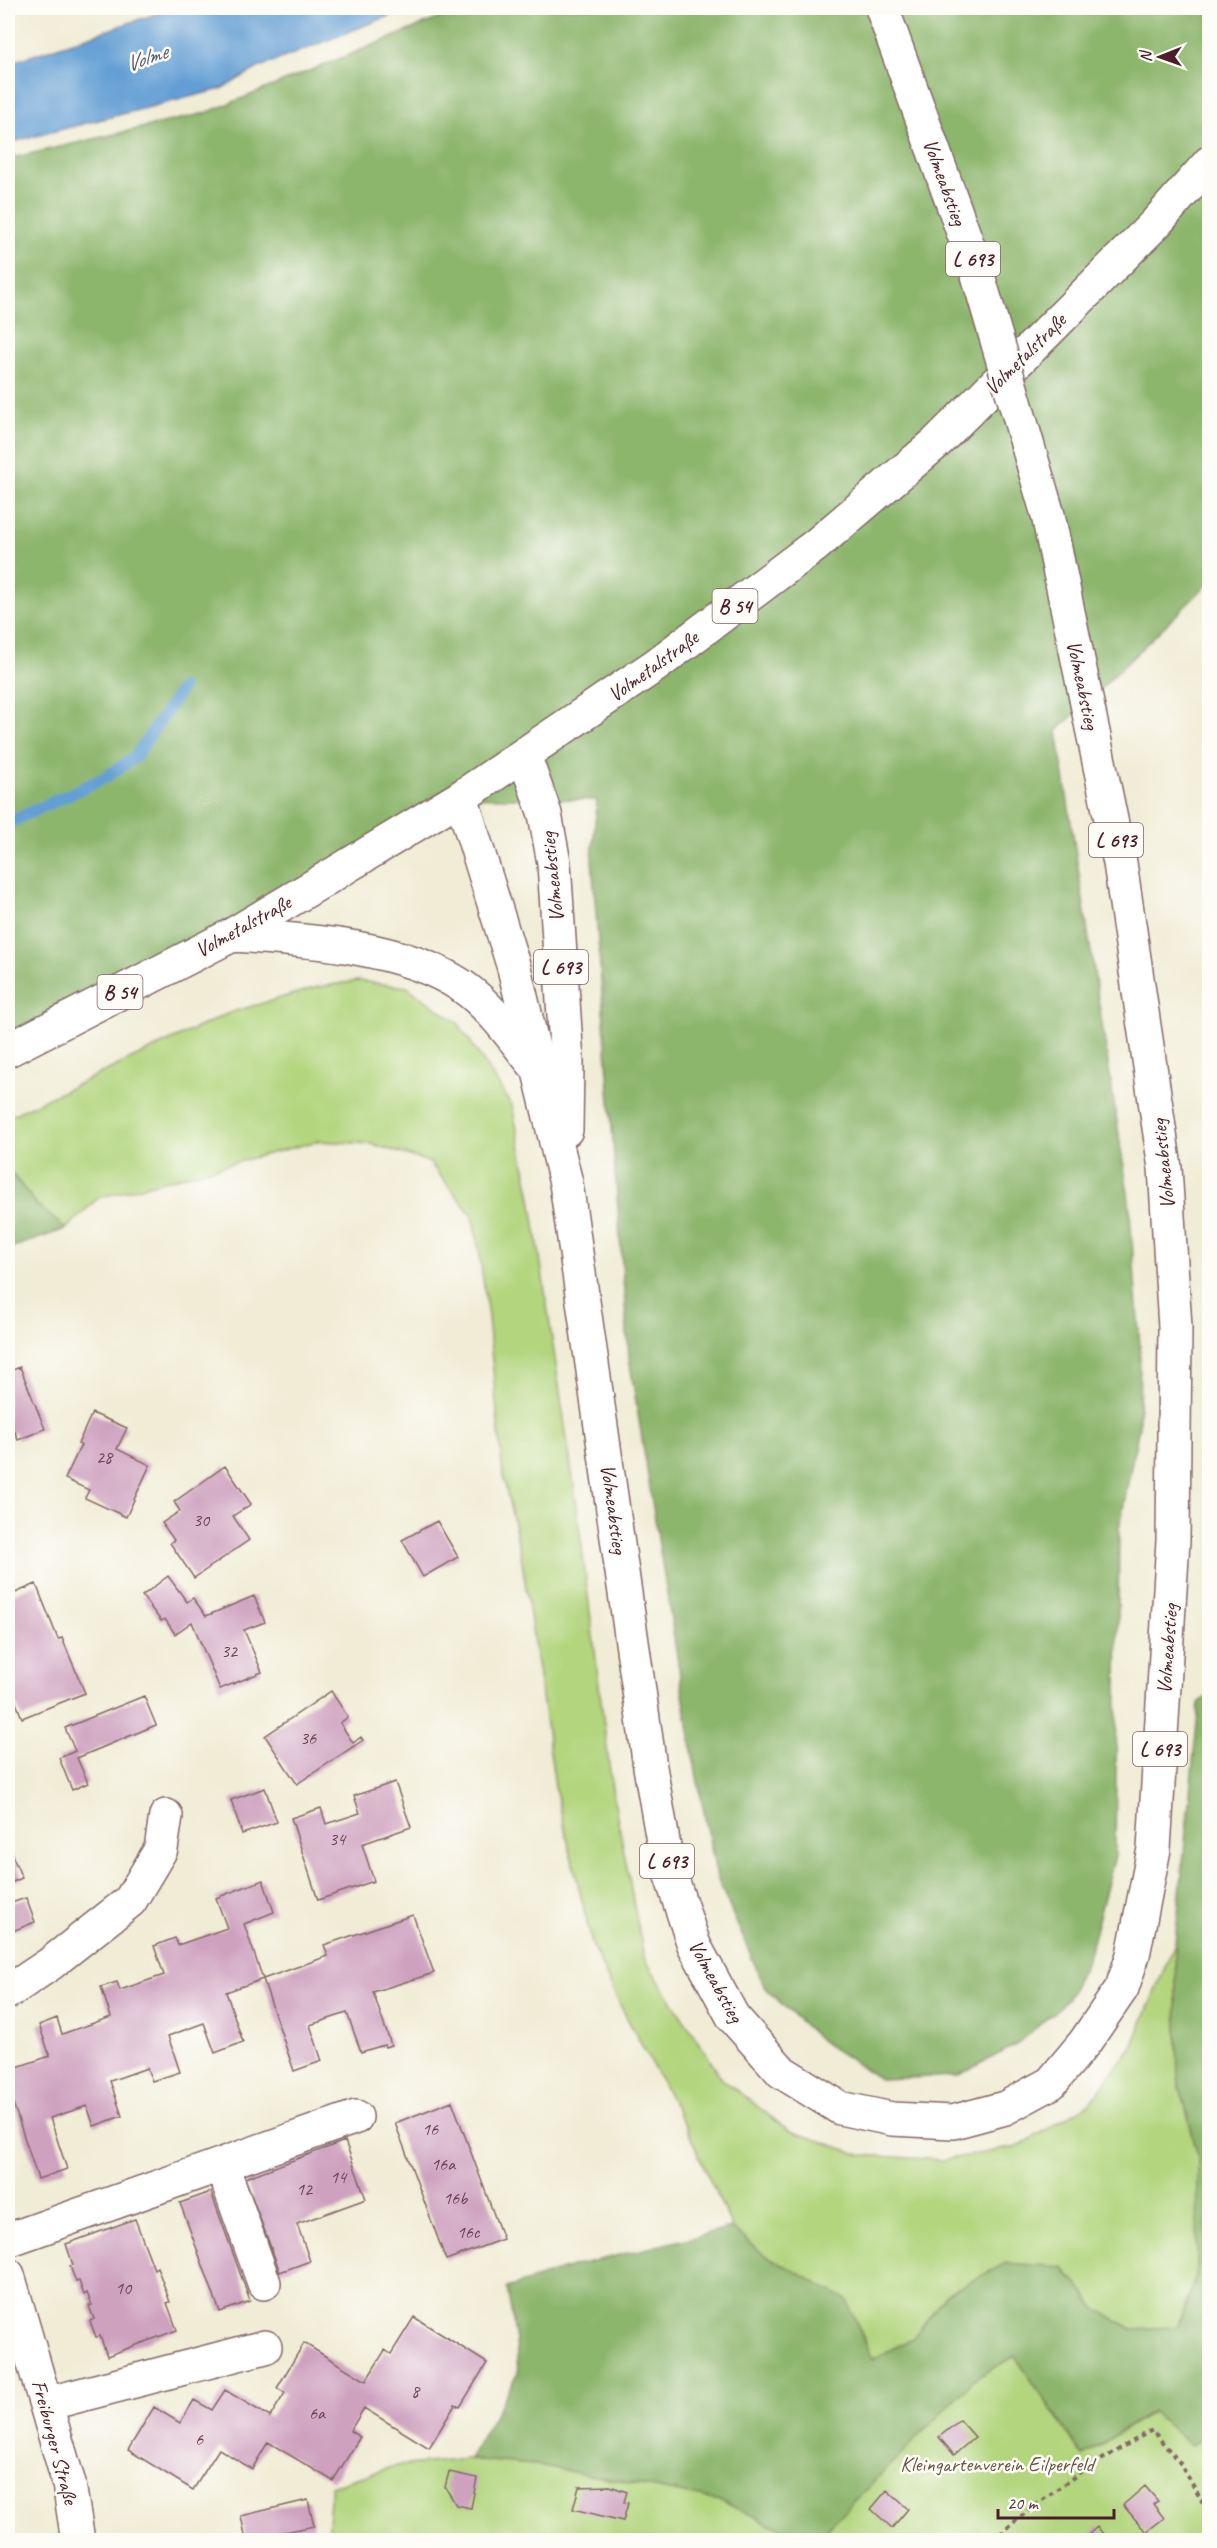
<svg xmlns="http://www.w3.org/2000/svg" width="1217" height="2548" font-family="Caveat,sans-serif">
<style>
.green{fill:#b2d57e;stroke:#7e7a54;stroke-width:1.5}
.forest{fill:#8db66d;stroke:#6c6a4c;stroke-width:1.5}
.water{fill:#649fd4;stroke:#575f80;stroke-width:1.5}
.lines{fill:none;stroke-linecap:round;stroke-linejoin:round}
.stream{stroke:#649fd4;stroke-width:12}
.building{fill:#cea1bf}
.minor-casing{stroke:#846766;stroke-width:36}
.major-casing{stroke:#846766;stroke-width:36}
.path{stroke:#846766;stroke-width:4;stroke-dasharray:4.5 4.5;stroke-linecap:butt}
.minor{stroke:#fff;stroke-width:33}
.major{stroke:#fff;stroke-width:33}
.major-bridge-casing{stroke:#846766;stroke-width:36;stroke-linecap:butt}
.major-bridge{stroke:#fff;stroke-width:33}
.labels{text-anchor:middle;stroke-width:5;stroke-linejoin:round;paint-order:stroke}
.number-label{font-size:18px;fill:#6b4050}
.shield{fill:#fdfcf7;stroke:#806168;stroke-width:1.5}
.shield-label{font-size:20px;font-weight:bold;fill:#4a1f2b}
.street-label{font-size:21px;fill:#4a1f2b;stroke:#fdfcf7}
.park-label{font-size:21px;fill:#695644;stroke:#fdfcf7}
.water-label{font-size:22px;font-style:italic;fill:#565977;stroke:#fdfcf7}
</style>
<rect width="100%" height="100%" fill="#fdfcf7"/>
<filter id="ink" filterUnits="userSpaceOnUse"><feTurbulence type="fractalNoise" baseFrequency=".0167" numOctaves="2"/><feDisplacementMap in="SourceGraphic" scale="12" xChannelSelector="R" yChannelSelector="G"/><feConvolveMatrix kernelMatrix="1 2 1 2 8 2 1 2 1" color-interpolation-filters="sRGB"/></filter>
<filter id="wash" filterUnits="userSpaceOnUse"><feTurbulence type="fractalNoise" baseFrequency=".008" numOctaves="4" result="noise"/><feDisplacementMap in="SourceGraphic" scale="24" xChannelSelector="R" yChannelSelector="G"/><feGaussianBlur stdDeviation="1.35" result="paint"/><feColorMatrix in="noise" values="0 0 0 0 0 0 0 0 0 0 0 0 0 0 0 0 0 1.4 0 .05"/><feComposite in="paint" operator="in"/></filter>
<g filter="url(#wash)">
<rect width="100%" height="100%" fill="#f0ecd5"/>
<path class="green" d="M 358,981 L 407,987 L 458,1023 L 512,1105 L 531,1198 L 576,1500 L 612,1789 L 644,1958 L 722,2079 L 788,2130 L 861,2155 L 943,2160 L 1018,2147 L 1089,2104 L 1132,2047 L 1175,1943 L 1178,2078 L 1198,2156 L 1197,2276 L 1177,2327 L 1132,2329 L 1097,2309 L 1063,2267 L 946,2294 L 913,2338 L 871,2360 L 861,2331 L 799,2274 L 762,2253 L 732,2228 L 686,2127 L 620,2005 L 593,1947 L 556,1792 L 521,1554 L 503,1476 L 488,1317 L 479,1250 L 472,1215 L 429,1162 L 372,1144 L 318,1141 L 98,1198 L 66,1229 L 37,1205 L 8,1169 L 8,1117 L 229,1013 L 318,987 Z
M 1015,2356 L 1083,2456 L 1153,2411 L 1190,2445 L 1209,2436 L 1209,2540 L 816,2540 L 976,2377 Z
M 469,2459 L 544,2466 L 721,2501 L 806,2540 L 327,2540 L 331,2486 L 396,2466 Z"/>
<path class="forest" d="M 464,8 L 1209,8 L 1209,583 L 1057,731 L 1129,1200 L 1140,1347 L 1139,1426 L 1119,1529 L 1115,1856 L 1088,1957 L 1067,2000 L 1018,2044 L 957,2076 L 880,2079 L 820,2040 L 765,1988 L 717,1878 L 694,1762 L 629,1358 L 592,859 L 597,800 L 461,797 L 8,1050 L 8,162 L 12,158 L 206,113 Z
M 8,1169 L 37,1205 L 66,1229 L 8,1249 Z
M 1209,1695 L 1209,2436 L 1190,2445 L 1152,2411 L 1083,2456 L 1015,2356 L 976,2378 L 816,2540 L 806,2540 L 721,2501 L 544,2466 L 469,2459 L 518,2374 L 516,2340 L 507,2288 L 578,2265 L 732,2228 L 762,2253 L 847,2300 L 872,2360 L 913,2338 L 946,2294 L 1006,2263 L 1063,2267 L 1097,2309 L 1132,2329 L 1177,2327 L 1197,2276 L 1198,2156 L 1178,2078 L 1175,1943 L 1199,1703 Z"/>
<path class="water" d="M 173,8 L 409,8 L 258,68 L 221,89 L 8,143 L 8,67 L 16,61 Z"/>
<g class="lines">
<path class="stream" d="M 8,823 L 106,777 L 135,757 L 182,688"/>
</g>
<g id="blocks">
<path class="building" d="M 20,1367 L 45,1429 L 18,1440 L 15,1432 L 8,1435 L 8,1372 Z
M 92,1413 L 127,1428 L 117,1449 L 150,1465 L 126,1517 L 85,1498 L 89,1490 L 65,1479 L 81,1445 L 78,1444 Z
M 225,1466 L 251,1504 L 233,1516 L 249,1540 L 194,1578 L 170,1543 L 174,1540 L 162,1523 L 180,1511 L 174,1502 Z
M 437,1521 L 458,1557 L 423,1577 L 402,1540 Z
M 168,1576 L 187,1602 L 193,1598 L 206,1616 L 254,1596 L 265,1622 L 244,1630 L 262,1672 L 220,1689 L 192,1622 L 175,1634 L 165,1619 L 161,1621 L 142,1596 Z
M 36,1584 L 58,1639 L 62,1638 L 85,1693 L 22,1718 L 8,1682 L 8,1596 Z
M 331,1691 L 348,1717 L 340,1723 L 353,1743 L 361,1737 L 363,1740 L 297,1784 L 265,1736 Z
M 144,1696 L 156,1725 L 77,1758 L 88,1783 L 72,1790 L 59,1758 L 75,1751 L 65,1728 Z
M 395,1782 L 411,1827 L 362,1844 L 374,1881 L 318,1900 L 291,1818 L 321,1808 L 326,1824 L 360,1813 L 354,1796 Z
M 265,1788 L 277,1822 L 242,1834 L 231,1800 Z
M 12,1855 L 22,1878 L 8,1884 L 8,1858 Z
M 263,1880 L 274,1912 L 244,1924 L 263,1979 L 328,1956 L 324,1945 L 413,1915 L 434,1973 L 373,1992 L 391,2045 L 385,2047 L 384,2045 L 361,2052 L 347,2013 L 310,2025 L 322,2061 L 294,2071 L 263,1979 L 226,1992 L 243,2042 L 215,2053 L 204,2023 L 168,2036 L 180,2072 L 152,2081 L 147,2068 L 110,2081 L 122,2116 L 94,2126 L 87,2106 L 50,2118 L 67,2169 L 38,2179 L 8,2088 L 8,2070 L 50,2056 L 39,2025 L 57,2018 L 62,2034 L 111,2017 L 101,1987 L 117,1982 L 120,1990 L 164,1975 L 154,1946 L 175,1938 L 178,1945 L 227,1928 L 216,1898 Z
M 26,1898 L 35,1922 L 8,1933 L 8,1904 Z
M 452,2101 L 503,2239 L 446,2260 L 395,2123 Z
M 345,2141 L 366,2199 L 297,2224 L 310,2261 L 280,2272 L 245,2178 Z
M 211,2192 L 250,2301 L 220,2312 L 180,2203 Z
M 135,2219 L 154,2269 L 157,2267 L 170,2302 L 167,2303 L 177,2330 L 107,2356 L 100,2336 L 96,2337 L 90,2321 L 94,2319 L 89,2306 L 92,2305 L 87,2293 L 84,2295 L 79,2281 L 76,2282 L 70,2266 L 73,2265 L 66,2244 Z
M 414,2317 L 487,2363 L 460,2407 L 455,2405 L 429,2448 L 364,2408 L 350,2431 L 360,2437 L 333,2481 L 268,2442 L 252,2469 L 219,2449 L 193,2490 L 128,2450 L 154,2407 L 180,2423 L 194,2400 L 212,2410 L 225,2390 L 270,2417 L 285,2393 L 277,2388 L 304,2343 L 366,2381 L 385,2350 L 391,2354 Z
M 960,2420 L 975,2437 L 954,2455 L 939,2437 Z
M 449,2472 L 477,2478 L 471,2508 L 456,2505 L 445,2487 Z
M 610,2486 L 627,2492 L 624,2502 L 628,2503 L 623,2521 L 573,2509 L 579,2487 Z
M 1145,2486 L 1158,2501 L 1153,2504 L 1164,2518 L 1146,2532 L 1123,2505 Z
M 887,2490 L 908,2509 L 892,2528 L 871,2509 Z
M 308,2500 L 314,2526 L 246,2540 L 241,2516 Z
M 1097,2527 L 1109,2540 L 1082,2540 Z"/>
</g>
</g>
<g filter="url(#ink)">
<use href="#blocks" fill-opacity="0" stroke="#846766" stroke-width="1.5"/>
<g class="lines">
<g class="minor-casing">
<path id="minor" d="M 8,1992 L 50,1964 L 130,1901 L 161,1849 L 166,1816
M 222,2165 L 264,2283
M 8,2240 L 356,2117
M 8,2275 L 69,2484 L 78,2540
M 46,2404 L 265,2347"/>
</g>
<g class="major-casing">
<path id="major" d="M 524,755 L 545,814 L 554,863 L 567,1062 L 566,1130
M 461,797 L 514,968 L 566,1183 L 650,1767 L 667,1864 L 694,1945 L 733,2017 L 782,2072 L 840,2108 L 892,2119 L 953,2122 L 1005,2108 L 1051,2083 L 1085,2042 L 1122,1988 L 1133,1955 L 1154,1849 L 1173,1541 L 1175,1327 L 1165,1168 L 1120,863 L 1048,515
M 232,935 C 304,940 401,945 462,986 C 491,1006 512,1037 533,1063
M 8,1050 L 232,935 L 324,880 L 461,797 L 656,665 L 816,545 L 936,443 L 1155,224 L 1210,162"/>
</g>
<path class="path" d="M 993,2540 L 1030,2509 L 1082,2471 L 1152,2430 L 1180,2463 L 1210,2515"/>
<use href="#minor" class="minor"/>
<use href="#major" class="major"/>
<g class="major-bridge-casing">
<path id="major-bridge" d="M 882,8 L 975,265 L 1048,515"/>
</g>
<use href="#major-bridge" class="major-bridge"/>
</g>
</g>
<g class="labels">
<g class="number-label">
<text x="104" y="1463">28</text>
<text x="201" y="1526">30</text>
<text x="229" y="1657">32</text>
<text x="308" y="1744">36</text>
<text x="337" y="1845">34</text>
<text x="430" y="2135">16</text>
<text x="443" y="2170">16a</text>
<text x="338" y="2183">14</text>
<text x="304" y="2195">12</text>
<text x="455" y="2204">16b</text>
<text x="468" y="2238">16c</text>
<text x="123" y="2294">10</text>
<text x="415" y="2397">8</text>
<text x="317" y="2419">6a</text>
<text x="199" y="2445">6</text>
</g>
<g class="shield">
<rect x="946" y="242" width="54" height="34" rx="4.5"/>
<rect x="712.5" y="589" width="45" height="34" rx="4.5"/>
<rect x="1089" y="823" width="54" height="34" rx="4.5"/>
<rect x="534" y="950" width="54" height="34" rx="4.5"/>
<rect x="97.5" y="975" width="45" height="34" rx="4.5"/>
<rect x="1133" y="1732" width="54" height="34" rx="4.5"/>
<rect x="640" y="1844" width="54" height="34" rx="4.5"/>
</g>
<g class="shield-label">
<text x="973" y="266">L 693</text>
<text x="735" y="613">B 54</text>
<text x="1116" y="847">L 693</text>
<text x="561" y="974">L 693</text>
<text x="120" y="999">B 54</text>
<text x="1160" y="1756">L 693</text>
<text x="667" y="1868">L 693</text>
</g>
<g class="street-label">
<text transform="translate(945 182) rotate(70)" y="7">Volmeabstieg</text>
<text transform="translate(1025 354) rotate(-45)" y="7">Volmetalstraße</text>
<text transform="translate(653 666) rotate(-36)" y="7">Volmetalstraße</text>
<text transform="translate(1083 685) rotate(78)" y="7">Volmeabstieg</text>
<text transform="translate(552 877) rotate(-96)" y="7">Volmeabstieg</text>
<text transform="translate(243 926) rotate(-29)" y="7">Volmetalstraße</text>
<text transform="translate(1163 1164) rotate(-96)" y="7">Volmeabstieg</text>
<text transform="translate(614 1509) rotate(82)" y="7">Volmeabstieg</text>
<text transform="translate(1167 1649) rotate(-86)" y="7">Volmeabstieg</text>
<text transform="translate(716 1981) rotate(61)" y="7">Volmeabstieg</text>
<text transform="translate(55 2442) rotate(75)" y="7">Freiburger Straße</text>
</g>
<g class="park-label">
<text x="997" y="2471">Kleingartenverein Eilperfeld</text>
</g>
<g class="water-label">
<text transform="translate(146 57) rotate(-19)" y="8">Volme</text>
</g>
</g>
<rect width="1217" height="2548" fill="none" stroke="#fdfcf7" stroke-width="30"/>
<g transform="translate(1160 57) rotate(269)" stroke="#fdfcf7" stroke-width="4.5" paint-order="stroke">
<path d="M0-4.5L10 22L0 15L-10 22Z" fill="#4a1f2b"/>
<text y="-9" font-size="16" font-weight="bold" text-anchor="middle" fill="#4a1f2b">N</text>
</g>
<path d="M998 2509v9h116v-9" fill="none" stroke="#4a1f2b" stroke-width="3"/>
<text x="1007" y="2509" font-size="18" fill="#4a1f2b" stroke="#fdfcf7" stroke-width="4.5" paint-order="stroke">20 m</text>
</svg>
